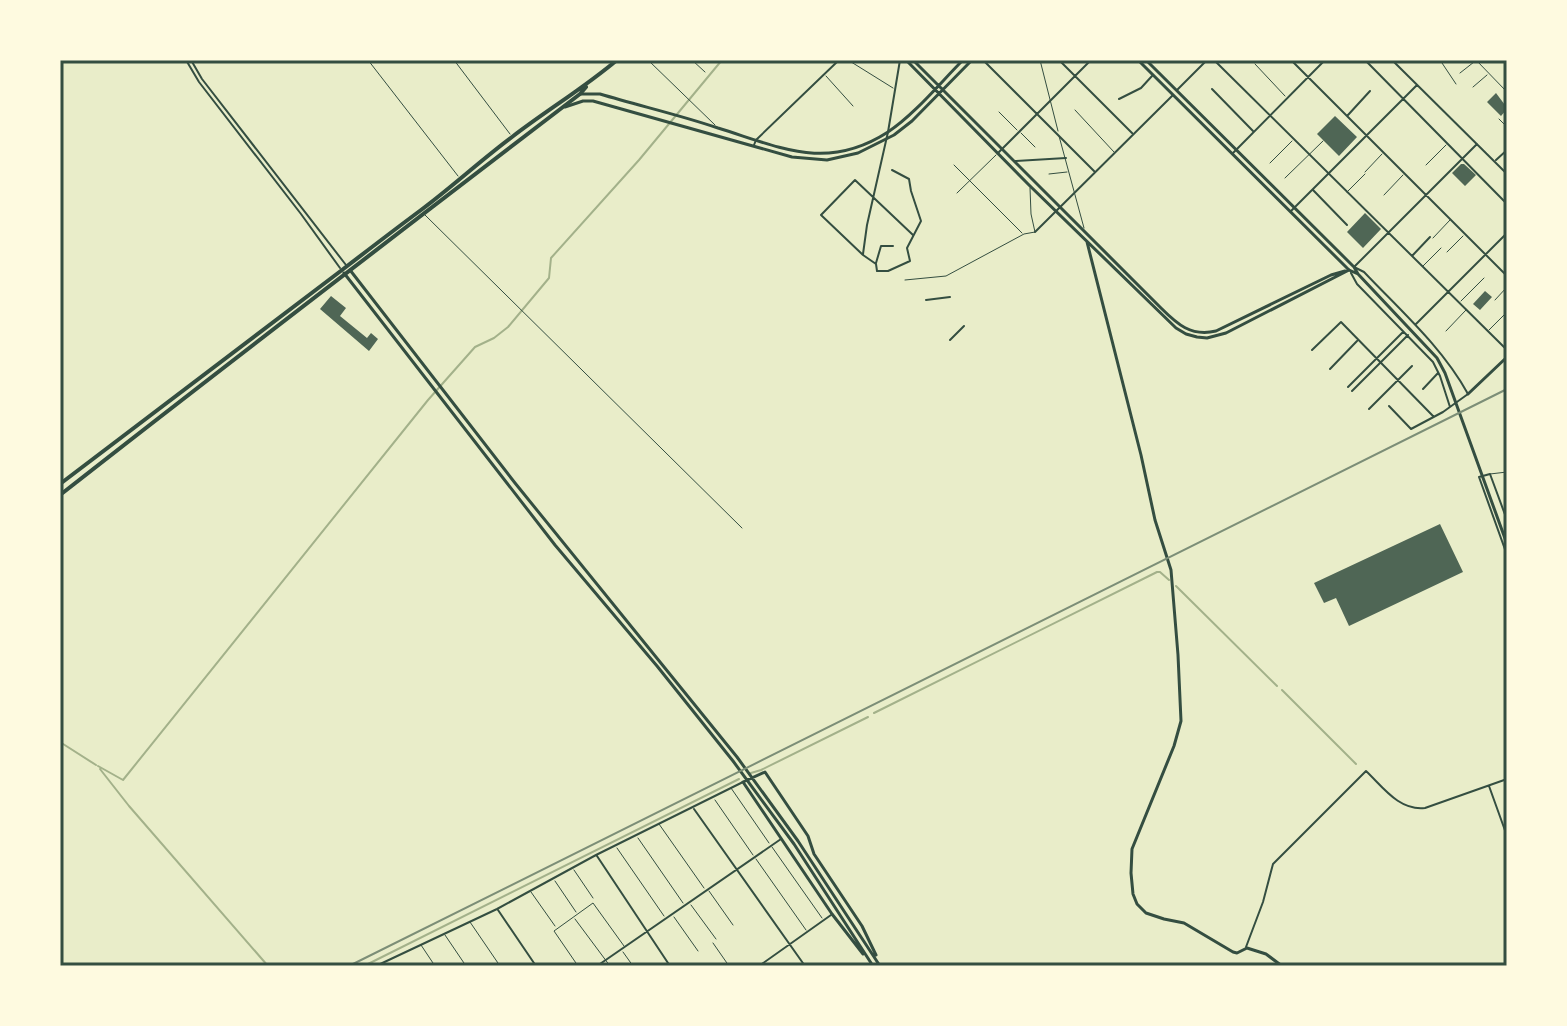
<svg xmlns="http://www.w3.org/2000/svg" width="1567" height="1026" font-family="Manrope,sans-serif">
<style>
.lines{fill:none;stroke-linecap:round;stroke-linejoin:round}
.stream{stroke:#a3b18a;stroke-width:2}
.building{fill:#4f6655}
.service{stroke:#344e41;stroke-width:1}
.minor{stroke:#344e41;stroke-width:2}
.tertiary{stroke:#344e41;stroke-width:3}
.secondary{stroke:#344e41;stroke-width:3}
.primary{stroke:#344e41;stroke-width:4}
.rail{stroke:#7c8e77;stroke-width:2}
.neatline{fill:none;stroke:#344e41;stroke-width:3}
</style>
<rect width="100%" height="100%" fill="#e9edc9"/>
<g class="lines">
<path class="stream" d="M 1176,586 L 1277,686
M 1282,690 L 1356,764
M 874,713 L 1157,572 L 1160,572 L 1169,580
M 60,742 L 96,765
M 98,766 L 123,780 L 428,400 L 475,347 L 494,338 L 508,327 L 549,278 L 551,258 L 639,160 L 722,60
M 100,769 L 129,806 L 268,966
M 751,773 L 761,770 L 868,717
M 364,966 L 739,779"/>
</g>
<path class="building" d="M 1496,93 L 1505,105 L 1507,103 L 1507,109 L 1501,116 L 1487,102 Z
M 1335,116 L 1357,137 L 1339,156 L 1317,134 Z
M 1461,164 L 1464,164 L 1476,175 L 1465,186 L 1452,173 Z
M 1365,213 L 1381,229 L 1363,248 L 1347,232 Z
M 1485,291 L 1492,297 L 1480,310 L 1473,304 Z
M 331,296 L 346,308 L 340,316 L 367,338 L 371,333 L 378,339 L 369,351 L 320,309 Z
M 1440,524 L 1463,572 L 1349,626 L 1336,598 L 1324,603 L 1314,583 Z"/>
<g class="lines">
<path class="service" d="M 368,60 L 458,176
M 454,60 L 510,134
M 648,60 L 715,125
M 692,60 L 705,72
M 848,60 L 893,88
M 1040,60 L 1058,131
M 1440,60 L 1456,84
M 1476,60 L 1507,92
M 1255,64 L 1285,96
M 1460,73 L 1474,62
M 826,76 L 853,106
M 1473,87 L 1487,75
M 1075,110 L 1114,152
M 999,112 L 1017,130
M 1499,119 L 1507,127
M 1021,133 L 1035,147
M 1059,136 L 1084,228
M 1270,163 L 1292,141
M 954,165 L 1022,233
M 1426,165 L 1446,145
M 1365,172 L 1382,154
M 1049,174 L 1067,172
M 1285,178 L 1323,141
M 1347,192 L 1365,174
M 957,193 L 996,155
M 1384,195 L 1403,175
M 425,215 L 742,528
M 1433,238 L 1450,220
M 1447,252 L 1463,236
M 1423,266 L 1441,248
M 905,280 L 946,276 L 1024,234 L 1035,232 L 1031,214 L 1030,188
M 1495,300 L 1507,287
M 1461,301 L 1484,278
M 1489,330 L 1507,312
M 1446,331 L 1466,310
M 1490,474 L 1507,472
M 731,788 L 769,843
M 715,800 L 753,855
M 659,824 L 704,888
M 638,838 L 683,903
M 772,847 L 822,918
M 617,848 L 664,916
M 756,859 L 806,930
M 574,870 L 593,898
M 555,881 L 576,912
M 709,891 L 733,925
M 531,892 L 555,926
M 691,905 L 716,939
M 674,917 L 698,951
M 575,919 L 610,966
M 470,922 L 500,966
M 445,935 L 466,966
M 713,943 L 729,966
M 421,945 L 435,966
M 623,952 L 633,966
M 578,966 L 554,931 L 593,903 L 624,946"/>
<path class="minor" d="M 186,60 L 199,82 L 301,214 L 340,268
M 191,60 L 202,79 L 346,265
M 983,60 L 1094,171
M 1059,60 L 1132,133
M 1214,60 L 1507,350
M 1291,60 L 1507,276
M 1365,60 L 1507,204
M 1392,60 L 1507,174
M 1212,89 L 1253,131
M 1177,90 L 1207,60
M 1119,99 L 1141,88 L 1152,76
M 1348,115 L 1370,91
M 754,145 L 756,140 L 839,60
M 999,152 L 1091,60
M 1233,153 L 1325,60
M 1496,160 L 1507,150
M 1015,161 L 1066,158
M 892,170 L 909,179 L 911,191 L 921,221 L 907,248 L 910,261 L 888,271 L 877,271 L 876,264 L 863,255 L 821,215 L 855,180 L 913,235
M 1313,190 L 1347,225
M 1291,211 L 1417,85
M 1035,232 L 1173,95
M 863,254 L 867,225 L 888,132 L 900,60
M 1412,256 L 1430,237
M 876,263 L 881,246 L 893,246
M 1351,273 L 1357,284 L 1433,362 L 1440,376 L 1450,407
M 926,300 L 950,297
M 1416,324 L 1507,233
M 950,340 L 964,326
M 1312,350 L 1341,322 L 1433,416
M 1330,369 L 1357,341
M 1348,387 L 1403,332
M 1423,389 L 1438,373
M 1352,391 L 1408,335
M 1389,406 L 1411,429 L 1443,412 L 1468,394 C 1442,347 1401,311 1364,272 L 1354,267 L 1477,144
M 1369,409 L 1412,366
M 1507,520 L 1490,474 L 1479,477 L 1507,555
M 1489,786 L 1507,836
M 694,809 L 805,966
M 597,856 L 670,966
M 498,910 L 536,966
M 1246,947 L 1263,902 L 1273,864 L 1366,771 C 1383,787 1399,811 1425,808 L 1507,779
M 376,966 L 497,909 L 596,855 L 743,782
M 597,966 L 781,839
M 759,966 L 831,915"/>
<path class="tertiary" d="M 906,60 L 1029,185 L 1176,328 L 1186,334 L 1197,337 L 1207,338 L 1226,333 L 1349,270
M 913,60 L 1161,308 C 1177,324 1191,337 1216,331 L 1331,275 L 1345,271
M 581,94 L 600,94 C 640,106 680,115 718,128 C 780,147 826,172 888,132 C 915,114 940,83 963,60
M 565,107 L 583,101 L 593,101 L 792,157 L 827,160 L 858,153 L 894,135 L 912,121 L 972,60
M 1087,242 L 1141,455 L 1155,520 L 1171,570 L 1178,655 L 1181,721 L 1174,746 L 1132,849 L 1131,873 L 1133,894 L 1137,904 L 1146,913 L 1164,919 L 1184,923 L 1233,952 L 1237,953 L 1247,948 L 1266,954 L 1282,966
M 350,270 L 515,483 L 737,757 L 798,841 L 880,966
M 344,273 L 555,545 L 657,666 L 733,761 L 794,844 L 873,966
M 1468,394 L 1507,357
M 863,954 L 832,914 L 743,782 L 765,772 L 808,836 L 814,854 L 862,926 L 876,955"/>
<path class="secondary" d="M 1138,60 L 1349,270 L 1358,274
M 1146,60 L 1354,267 L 1358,274 L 1437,358 L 1445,373 L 1507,544"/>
<path class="primary" d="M 60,484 L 342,270 C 368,250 394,230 421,210 C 452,187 481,160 512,137 C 547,110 584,88 617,60
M 60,495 C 232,360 406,227 580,94 L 586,87"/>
<path class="rail" d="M 349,966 L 1507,389"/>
</g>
<rect width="1567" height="1026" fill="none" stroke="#fefae0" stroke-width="124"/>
<rect x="62" y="62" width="1443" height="902" class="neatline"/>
</svg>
